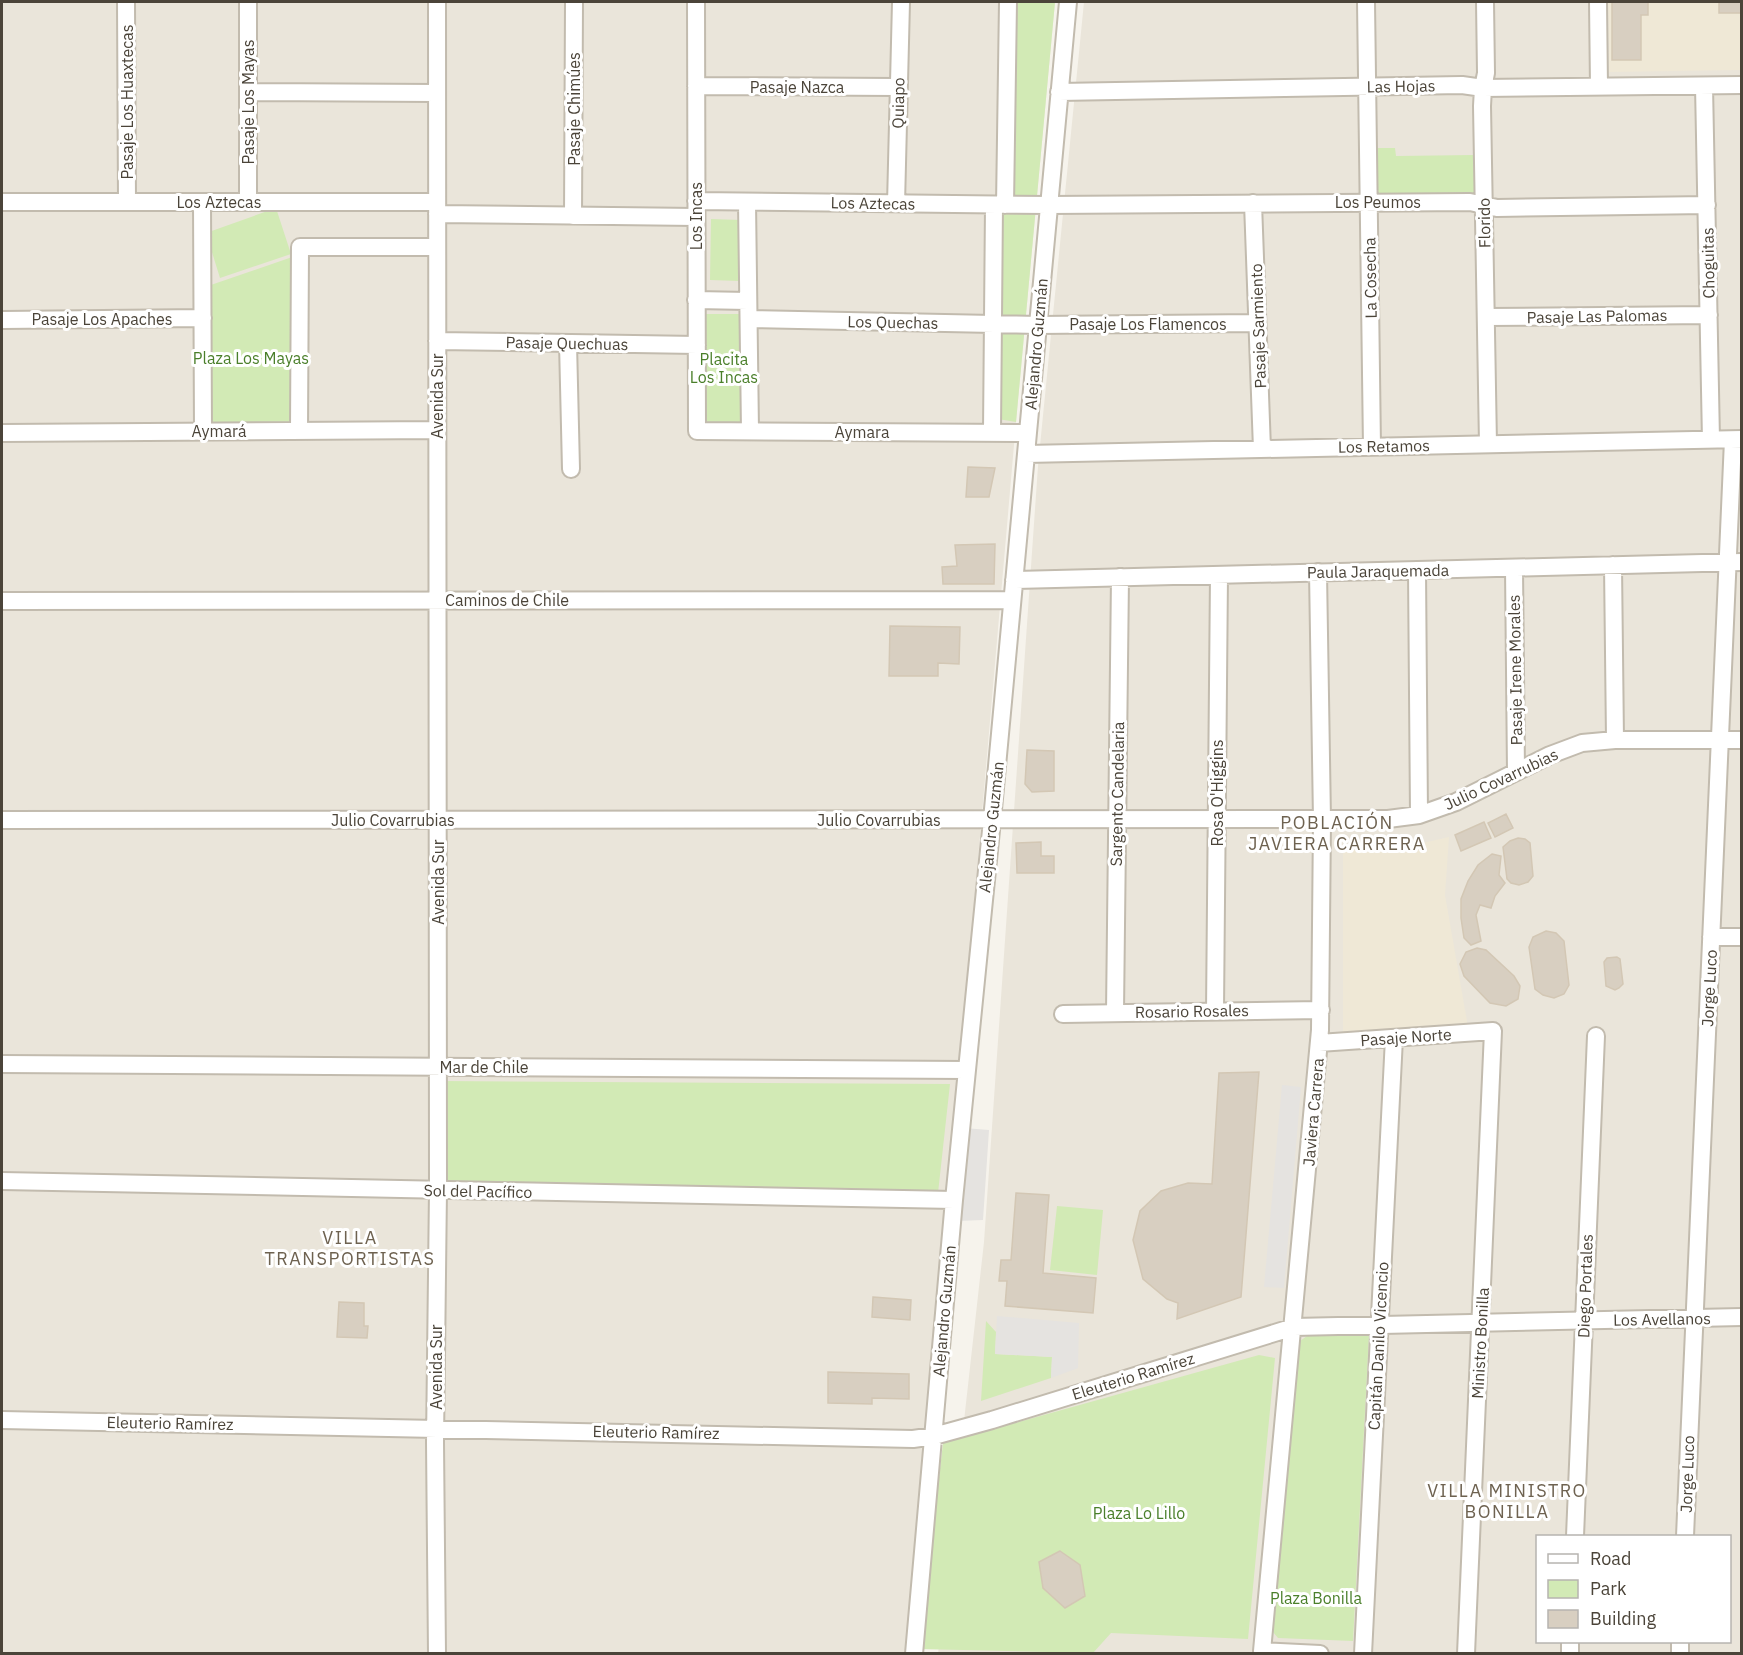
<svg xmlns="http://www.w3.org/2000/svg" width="1743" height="1655" font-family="'IBM Plex Sans',sans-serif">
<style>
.residential{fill:#eae5da;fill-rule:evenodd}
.education{fill:#efe8d6}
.green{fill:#d2eab5}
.parking{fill:#e5e3e0}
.building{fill:#d8cfc1;stroke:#d3c7b4;stroke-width:1.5}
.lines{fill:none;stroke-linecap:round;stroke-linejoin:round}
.minor-casing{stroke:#c2bbae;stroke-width:20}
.minor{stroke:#fff;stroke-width:16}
.labels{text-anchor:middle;stroke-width:6;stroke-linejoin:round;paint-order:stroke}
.street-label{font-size:16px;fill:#4b4439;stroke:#fff}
.park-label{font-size:16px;fill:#4a7f2a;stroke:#fff}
.neighbourhood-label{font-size:18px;letter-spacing:1.5px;fill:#6e6250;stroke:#fff}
</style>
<rect width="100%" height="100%" fill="#f6f3ec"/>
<path class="residential" d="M 2,2 L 1055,2 L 1016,422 L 909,1653 L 2,1654 Z
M 1084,2 L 1741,2 L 1741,1653 L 938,1654 L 984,1242 L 1038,466 ZM 1538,1536 L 1730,1536 L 1730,1642 L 1538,1642 Z"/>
<path class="education" d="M 1608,2 L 1741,2 L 1741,70 L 1609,72 Z
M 1449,837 L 1445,895 L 1468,1027 L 1343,1033 L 1343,849 L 1405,847 Z"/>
<path class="green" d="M 1013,2 L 1055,2 L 1016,422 L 998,419 L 998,211 Z
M 1374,148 L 1395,148 L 1396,156 L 1474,155 L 1474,194 L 1375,195 Z
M 276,208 L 291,254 L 220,278 L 206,233 Z
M 711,219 L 741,220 L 740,281 L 710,280 Z
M 298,255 L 296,428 L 206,428 L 205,287 Z
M 705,314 L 743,314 L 743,423 L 706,423 Z
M 440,1081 L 950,1084 L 938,1193 L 440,1184 Z
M 1057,1206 L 1103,1210 L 1097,1275 L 1050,1270 Z
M 986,1321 L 996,1332 L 995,1354 L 1052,1357 L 1051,1378 L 981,1401 Z
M 1369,1335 L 1353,1641 L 1278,1638 L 1273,1632 L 1300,1341 L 1307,1336 Z
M 1259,1355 L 1275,1358 L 1248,1639 L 1111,1633 L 1093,1653 L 919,1649 L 943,1443 Z"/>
<path class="parking" d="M 1282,1085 L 1301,1087 L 1284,1288 L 1264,1287 Z
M 964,1128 L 989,1130 L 983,1220 L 957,1221 Z
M 997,1316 L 1079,1323 L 1078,1368 L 1051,1378 L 1052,1357 L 995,1354 Z"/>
<path class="building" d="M 1612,2 L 1648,2 L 1648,15 L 1641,15 L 1641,60 L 1612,60 Z
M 1719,2 L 1742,2 L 1742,13 L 1719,13 Z
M 968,467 L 995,468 L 989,497 L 966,497 Z
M 995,544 L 994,584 L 943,584 L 942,567 L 957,566 L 955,545 Z
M 890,626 L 960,627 L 959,664 L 938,663 L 938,676 L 889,676 Z
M 1027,750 L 1054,751 L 1054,791 L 1032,792 L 1025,784 Z
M 1506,814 L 1513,828 L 1495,837 L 1488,823 Z
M 1484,822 L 1491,838 L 1461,851 L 1455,835 Z
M 1518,838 L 1525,839 L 1530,843 L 1533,876 L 1528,882 L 1519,885 L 1511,883 L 1507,879 L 1503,847 L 1510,841 Z
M 1041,842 L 1041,856 L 1054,856 L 1054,873 L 1017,873 L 1016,843 Z
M 1492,854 L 1501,856 L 1499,875 L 1505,883 L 1495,896 L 1491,908 L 1480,905 L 1476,915 L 1481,941 L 1471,945 L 1464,938 L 1461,918 L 1461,899 L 1468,881 L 1478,865 Z
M 1546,931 L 1556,933 L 1564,941 L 1569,985 L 1564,994 L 1554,998 L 1543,995 L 1535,989 L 1529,947 L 1533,937 Z
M 1477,948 L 1486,950 L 1514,976 L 1520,986 L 1518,999 L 1506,1006 L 1490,1003 L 1464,976 L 1460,964 L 1466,952 Z
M 1617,957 L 1620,959 L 1623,984 L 1619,988 L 1615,990 L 1606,986 L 1604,962 L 1607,958 Z
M 1259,1072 L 1241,1297 L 1177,1319 L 1178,1303 L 1167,1299 L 1143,1279 L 1133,1240 L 1140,1211 L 1161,1191 L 1188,1183 L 1212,1184 L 1219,1073 Z
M 1016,1193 L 1049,1195 L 1043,1273 L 1096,1278 L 1093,1313 L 1005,1306 L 1007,1281 L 999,1281 L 1001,1260 L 1011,1260 Z
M 873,1297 L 911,1300 L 910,1320 L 872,1317 Z
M 339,1302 L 364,1303 L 364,1326 L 368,1326 L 367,1338 L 337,1337 Z
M 828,1372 L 909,1374 L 909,1399 L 872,1398 L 872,1404 L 828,1403 Z
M 1060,1551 L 1080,1565 L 1085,1596 L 1065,1608 L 1043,1588 L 1039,1562 Z"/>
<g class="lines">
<g class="minor-casing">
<path id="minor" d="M 126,2 L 127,202
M 248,2 L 248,202
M 696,2 L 697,431 L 1028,433
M 1366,2 L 1372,447
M 1485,2 L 1486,73 L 1483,88 L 1482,106 L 1488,444
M 1598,2 L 1599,87
M 696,86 L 898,87
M 1704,86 L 1711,440
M 248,92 L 437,93
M 1059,92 L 1462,85 L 1483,88 L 1742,85
M 696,201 L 1049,205 L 1470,202 L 1497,208 L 1707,205
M 2,202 L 437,202
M 202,202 L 203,431
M 747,202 L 750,431
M 1253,203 L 1262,449
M 896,204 L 901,2
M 1005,205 L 1008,2
M 437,214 L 696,217
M 573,216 L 574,2
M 696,300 L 748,301
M 1486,317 L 1709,315
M 749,319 L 1038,325 L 1257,323
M 2,320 L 203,318
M 437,341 L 697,345
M 568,343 L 571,469
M 299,431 L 300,247 L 437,247
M 992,432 L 994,205
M 2,433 L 437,430
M 1026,454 L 1742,439
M 1613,565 L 1615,740
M 1514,568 L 1516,772
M 1417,570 L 1419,815
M 1318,572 L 1322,820 L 1320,1030 L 1262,1651 L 1320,1654
M 1014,580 L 1742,562
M 2,601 L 1012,600
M 2,820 L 1388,819 L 1419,815 L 1456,802 L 1550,755 L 1582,743 L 1615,740 L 1742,740
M 1711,937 L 1742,937
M 1215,1011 L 1219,575
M 1115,1012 L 1120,577
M 1063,1014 L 1321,1010
M 1319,1043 L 1493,1031 L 1466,1654
M 2,1064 L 967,1070
M 2,1181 L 954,1200
M 2,1420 L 913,1439 L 934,1436 L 992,1420 L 1294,1327 L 1742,1317
M 1575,1536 L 1596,1036
M 1685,1536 L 1733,440
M 437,1654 L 435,1442 L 438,1190 L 437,2
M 914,1654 L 954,1200 L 992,820 L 1068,2
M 1363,1654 L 1394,1038
M 1570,1654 L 1570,1642
M 1680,1654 L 1680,1642"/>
</g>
<use href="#minor" class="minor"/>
</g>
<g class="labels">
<g class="street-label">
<text transform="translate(1401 86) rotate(-1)" y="6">Las Hojas</text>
<text x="797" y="93">Pasaje Nazca</text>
<text transform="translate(127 102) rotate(-90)" y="6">Pasaje Los Huaxtecas</text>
<text transform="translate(248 102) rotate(-90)" y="6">Pasaje Los Mayas</text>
<text transform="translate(898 103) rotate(-89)" y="6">Quiapo</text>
<text transform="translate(574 109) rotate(-90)" y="6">Pasaje Chimúes</text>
<text x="219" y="208">Los Aztecas</text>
<text x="1378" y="208">Los Peumos</text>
<text transform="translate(873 203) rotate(1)" y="6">Los Aztecas</text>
<text transform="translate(696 216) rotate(-90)" y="6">Los Incas</text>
<text transform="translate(1484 223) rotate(-91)" y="6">Florido</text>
<text transform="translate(1708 263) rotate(-91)" y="6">Choguitas</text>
<text transform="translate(1370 278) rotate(-91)" y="6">La Cosecha</text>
<text transform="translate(1597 316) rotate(-1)" y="6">Pasaje Las Palomas</text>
<text x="102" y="325">Pasaje Los Apaches</text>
<text transform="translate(893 322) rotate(1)" y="6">Los Quechas</text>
<text x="1148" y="330">Pasaje Los Flamencos</text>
<text transform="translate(1258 326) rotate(-92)" y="6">Pasaje Sarmiento</text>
<text transform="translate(567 343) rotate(1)" y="6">Pasaje Quechuas</text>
<text transform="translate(1036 344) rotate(-85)" y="6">Alejandro Guzmán</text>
<text transform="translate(437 396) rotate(-90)" y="6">Avenida Sur</text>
<text x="219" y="437">Aymará</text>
<text x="862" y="438">Aymara</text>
<text transform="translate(1384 446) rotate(-1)" y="6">Los Retamos</text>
<text transform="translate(1378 571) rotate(-1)" y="6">Paula Jaraquemada</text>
<text x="507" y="606">Caminos de Chile</text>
<text transform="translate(1515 670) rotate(-91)" y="6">Pasaje Irene Morales</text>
<text transform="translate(1501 779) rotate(-25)" y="6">Julio Covarrubias</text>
<text transform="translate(1217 793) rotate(-90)" y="6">Rosa O'Higgins</text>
<text transform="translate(1117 794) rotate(-89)" y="6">Sargento Candelaria</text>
<text x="393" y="826">Julio Covarrubias</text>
<text x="879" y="826">Julio Covarrubias</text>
<text transform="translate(991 827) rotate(-84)" y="6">Alejandro Guzmán</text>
<text transform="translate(438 882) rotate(-90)" y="6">Avenida Sur</text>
<text transform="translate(1709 988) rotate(-87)" y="6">Jorge Luco</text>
<text transform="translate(1192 1011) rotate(-1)" y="6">Rosario Rosales</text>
<text transform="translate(1406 1037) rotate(-4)" y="6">Pasaje Norte</text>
<text x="484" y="1073">Mar de Chile</text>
<text transform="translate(1313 1112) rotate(-85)" y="6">Javiera Carrera</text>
<text transform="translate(478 1191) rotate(1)" y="6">Sol del Pacífico</text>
<text transform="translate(1585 1286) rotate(-88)" y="6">Diego Portales</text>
<text transform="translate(944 1311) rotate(-85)" y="6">Alejandro Guzmán</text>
<text transform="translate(1662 1319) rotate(-1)" y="6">Los Avellanos</text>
<text transform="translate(1480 1343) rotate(-87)" y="6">Ministro Bonilla</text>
<text transform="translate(1378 1346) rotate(-87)" y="6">Capitán Danilo Vicencio</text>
<text transform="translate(436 1367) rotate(-90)" y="6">Avenida Sur</text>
<text transform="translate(1133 1376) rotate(-17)" y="6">Eleuterio Ramírez</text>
<text transform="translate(170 1423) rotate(1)" y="6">Eleuterio Ramírez</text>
<text transform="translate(656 1432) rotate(1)" y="6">Eleuterio Ramírez</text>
<text transform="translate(1687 1474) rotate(-88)" y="6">Jorge Luco</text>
</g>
<g class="park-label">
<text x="251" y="364">Plaza Los Mayas</text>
<text x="724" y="365">Placita<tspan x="724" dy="18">Los Incas</tspan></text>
<text x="1139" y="1519">Plaza Lo Lillo</text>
<text x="1316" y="1604">Plaza Bonilla</text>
</g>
<g class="neighbourhood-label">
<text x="1337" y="829">POBLACIÓN<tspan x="1337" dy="21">JAVIERA CARRERA</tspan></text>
<text x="350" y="1244">VILLA<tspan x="350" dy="21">TRANSPORTISTAS</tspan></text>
<text x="1507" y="1497">VILLA MINISTRO<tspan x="1507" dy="21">BONILLA</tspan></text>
</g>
</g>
<rect width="1743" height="1655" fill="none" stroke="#4b4439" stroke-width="6"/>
<rect x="1536" y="1535" width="195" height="108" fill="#ffffff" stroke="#b7b4b0" stroke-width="1.5"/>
<rect x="1548" y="1554" width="30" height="9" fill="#ffffff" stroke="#b7b4b0" stroke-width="1.5"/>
<text x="1590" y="1565" font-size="18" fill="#4b4439">Road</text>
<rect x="1548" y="1580" width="30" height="18" fill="#d2eab5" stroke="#b7b4b0" stroke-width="1.5"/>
<text x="1590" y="1595" font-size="18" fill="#4b4439">Park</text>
<rect x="1548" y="1610" width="30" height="18" fill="#d8cfc1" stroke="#b7b4b0" stroke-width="1.5"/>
<text x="1590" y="1625" font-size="18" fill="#4b4439">Building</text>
</svg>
